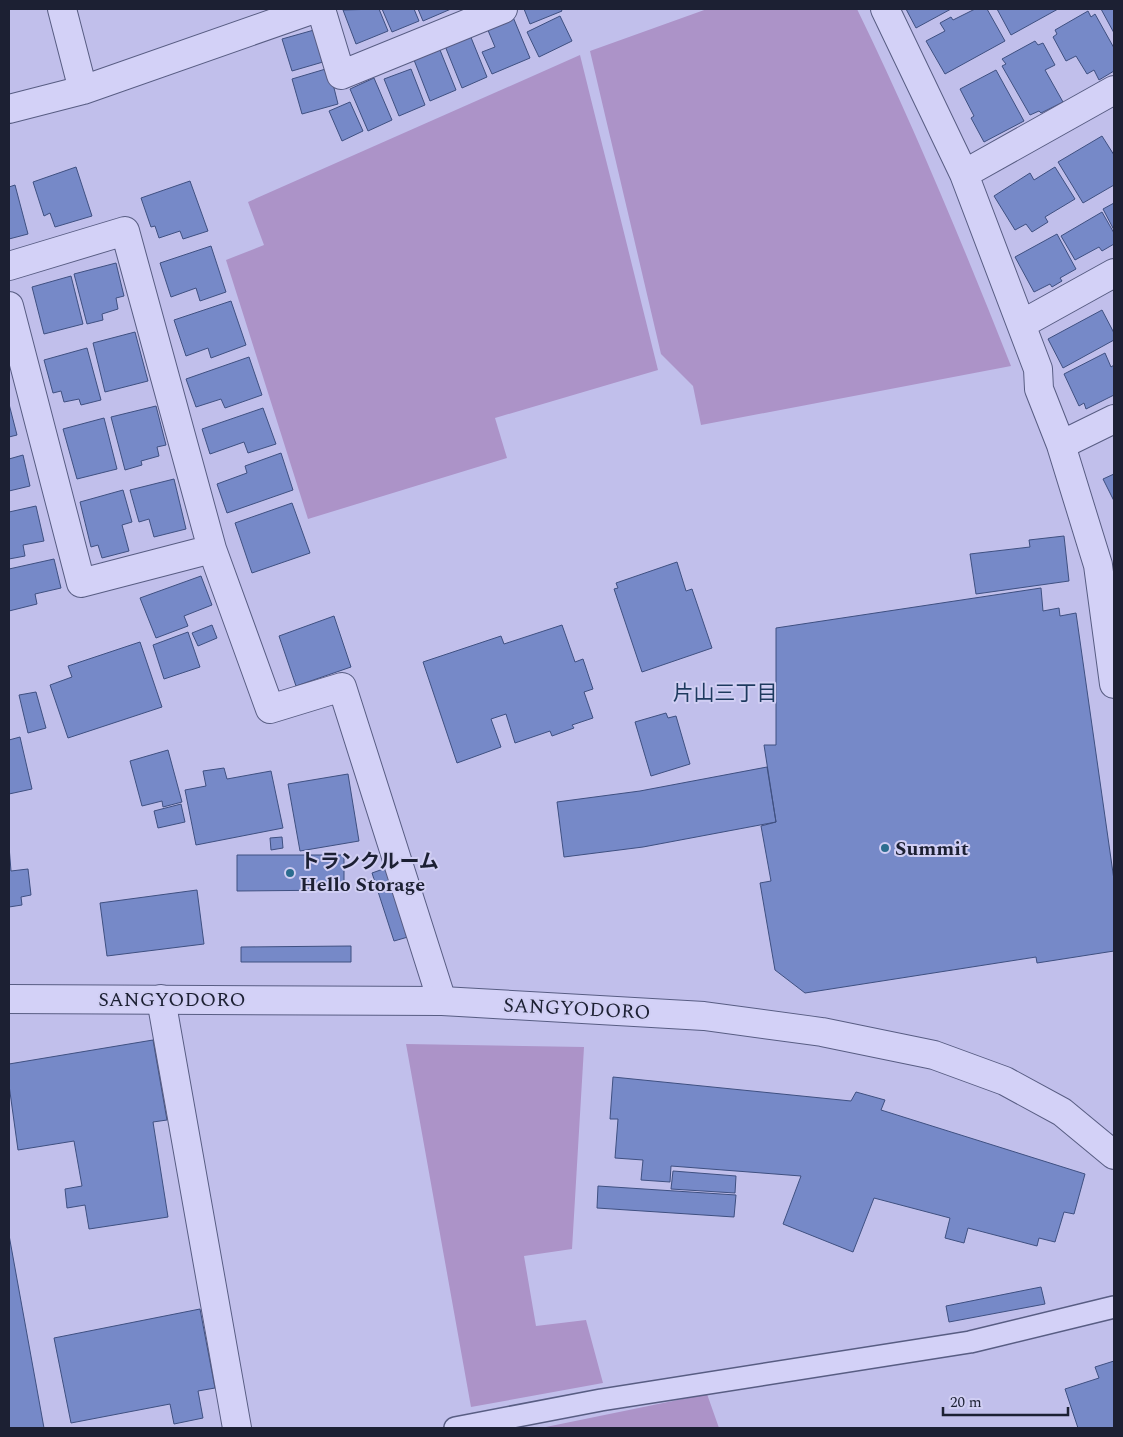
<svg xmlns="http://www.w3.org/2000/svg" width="1123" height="1437" font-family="Spectral,'Noto Sans JP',serif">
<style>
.green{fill:#ac93c8}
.building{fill:#7689c8;stroke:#3f5081}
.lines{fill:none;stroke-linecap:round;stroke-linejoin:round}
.service-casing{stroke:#585d83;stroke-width:24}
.minor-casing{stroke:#585d83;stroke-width:30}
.tertiary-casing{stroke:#585d83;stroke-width:30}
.service{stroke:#d3d1f7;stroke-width:21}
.minor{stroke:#d3d1f7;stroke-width:28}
.tertiary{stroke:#d3d1f7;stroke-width:28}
.poi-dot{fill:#2b6d8f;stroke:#d0cef3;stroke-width:2}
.labels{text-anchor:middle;stroke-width:4;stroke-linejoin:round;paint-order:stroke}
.poi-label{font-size:20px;font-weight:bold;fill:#1c2033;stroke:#d0cef3;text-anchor:start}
.street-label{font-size:20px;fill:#1c2033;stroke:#d0cef3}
.neighbourhood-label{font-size:21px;fill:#1d3a5e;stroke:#d0cef3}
</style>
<rect width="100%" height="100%" fill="#c1bfeb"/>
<path class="green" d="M 707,9 L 857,9 C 914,126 963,245 1011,366 L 701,425 L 693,386 L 661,354 L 590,51 Z
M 580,55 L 658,370 L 495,418 L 507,458 L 308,519 L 226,260 L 264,245 L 248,202 Z
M 406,1044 L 584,1047 L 572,1249 L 524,1256 L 536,1326 L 586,1320 L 603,1383 L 471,1407 Z
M 707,1394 L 719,1428 L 541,1428 Z"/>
<path class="building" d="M 379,9 L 388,31 L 356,44 L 343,10 Z
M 382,9 L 414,9 L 419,21 L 392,32 Z
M 418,9 L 451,9 L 423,21 Z
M 524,9 L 561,9 L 562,11 L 530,24 Z
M 906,9 L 951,9 L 916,28 Z
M 975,9 L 987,9 L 1005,41 L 945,74 L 926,41 L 945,31 L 940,23 L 951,17 L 953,20 Z
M 997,9 L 1058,9 L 1011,35 Z
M 1101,9 L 1114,9 L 1114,33 Z
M 1088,11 L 1091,17 L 1095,14 L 1114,48 L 1114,71 L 1099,80 L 1094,70 L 1087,74 L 1076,56 L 1066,61 L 1053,37 L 1057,34 L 1055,30 Z
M 560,16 L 572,41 L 539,57 L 527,32 Z
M 513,17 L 530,58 L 492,74 L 482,52 L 495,47 L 487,28 Z
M 314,30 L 323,62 L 292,71 L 282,39 Z
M 470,35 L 487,77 L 462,88 L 445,46 Z
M 1035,41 L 1038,45 L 1043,43 L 1055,65 L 1045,70 L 1063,102 L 1041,113 L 1039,111 L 1030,115 L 1002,66 L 1006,64 L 1002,59 Z
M 440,50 L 456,90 L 430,101 L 414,60 Z
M 329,68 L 338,104 L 302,114 L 292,79 Z
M 411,69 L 425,105 L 399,116 L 384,79 Z
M 996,70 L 1024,121 L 984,142 L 971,118 L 974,116 L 960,89 Z
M 374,78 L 392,120 L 368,131 L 350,89 Z
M 350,102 L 363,131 L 342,141 L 329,111 Z
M 1102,136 L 1114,155 L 1114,185 L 1083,203 L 1058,162 Z
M 76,167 L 92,216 L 55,227 L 50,213 L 44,216 L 33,182 Z
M 1055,167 L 1075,199 L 1045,217 L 1048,222 L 1032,232 L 1026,224 L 1015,230 L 994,196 L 1030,173 L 1034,180 Z
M 190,181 L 208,231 L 183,239 L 180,231 L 159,238 L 155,226 L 151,227 L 141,198 Z
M 15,185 L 28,234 L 9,239 L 9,187 Z
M 1114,203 L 1114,230 L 1103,209 Z
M 1102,212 L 1114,233 L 1114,244 L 1102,251 L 1099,247 L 1075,260 L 1061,236 Z
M 1057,234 L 1076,269 L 1060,278 L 1062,281 L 1052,287 L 1050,284 L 1034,292 L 1015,257 Z
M 211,246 L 226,292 L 200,301 L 196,288 L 171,297 L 160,263 Z
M 116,263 L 124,296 L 116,298 L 118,309 L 102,314 L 103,320 L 87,324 L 74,274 Z
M 71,276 L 83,324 L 44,334 L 32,287 Z
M 231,301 L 246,345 L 211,358 L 208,348 L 186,356 L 174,320 Z
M 1102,310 L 1114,333 L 1114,340 L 1063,368 L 1048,339 Z
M 135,332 L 148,381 L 105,392 L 93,343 Z
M 87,348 L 101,400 L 81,405 L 79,399 L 64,402 L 61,391 L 53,393 L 44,360 Z
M 1105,353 L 1111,367 L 1114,365 L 1114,395 L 1086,409 L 1084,403 L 1079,406 L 1064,374 Z
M 249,357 L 262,395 L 225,408 L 221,399 L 196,407 L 186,379 Z
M 9,404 L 17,435 L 9,437 Z
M 156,406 L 166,445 L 157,447 L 159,456 L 141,461 L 142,465 L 125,470 L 111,417 Z
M 263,408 L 276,444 L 248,453 L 244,442 L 210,454 L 202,429 Z
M 104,418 L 117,469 L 77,479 L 63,429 Z
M 281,453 L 293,490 L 227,513 L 217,484 L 247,473 L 245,466 Z
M 23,455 L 30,486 L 9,491 L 9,459 Z
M 1114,474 L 1114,501 L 1103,479 Z
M 174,479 L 186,529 L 154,537 L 149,519 L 139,522 L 130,490 Z
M 123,490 L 132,522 L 122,525 L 129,551 L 102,558 L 98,545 L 91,547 L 80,502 Z
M 292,503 L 310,553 L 252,573 L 235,523 Z
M 36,506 L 44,541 L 23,545 L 25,556 L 9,559 L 9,512 Z
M 1064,536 L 1069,581 L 976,594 L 970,554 L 1030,547 L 1029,540 Z
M 54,559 L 61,588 L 35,594 L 37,604 L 9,611 L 9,569 Z
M 677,562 L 686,591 L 692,589 L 712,648 L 642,672 L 614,589 L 618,588 L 616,583 Z
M 201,576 L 212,605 L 184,616 L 188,626 L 156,638 L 140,598 Z
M 1041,588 L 1043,611 L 1059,608 L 1060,616 L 1076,613 L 1114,880 L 1114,951 L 1037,963 L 1036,957 L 805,993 L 775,970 L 760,883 L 771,881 L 761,826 L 776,822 L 764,745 L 776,745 L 776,628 Z
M 334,616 L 351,667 L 296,686 L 279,636 Z
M 212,625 L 217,638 L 198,646 L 192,633 Z
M 562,625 L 575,662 L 583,659 L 593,689 L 584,692 L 593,718 L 572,725 L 574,728 L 552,736 L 550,731 L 515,743 L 506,714 L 491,719 L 501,747 L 457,763 L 423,662 L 501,636 L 504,644 Z
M 188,632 L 200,667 L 164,679 L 153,645 Z
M 140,642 L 162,707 L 68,738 L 50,685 L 72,677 L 68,666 Z
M 36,692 L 46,728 L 28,733 L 19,695 Z
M 666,713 L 668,718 L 676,716 L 690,764 L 651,776 L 635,722 Z
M 20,737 L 32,789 L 9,794 L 9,740 Z
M 168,750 L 182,802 L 163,807 L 162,801 L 142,806 L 130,761 Z
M 767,767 L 776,822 L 643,847 L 564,857 L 557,802 L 640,791 Z
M 224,768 L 227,779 L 271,771 L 283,828 L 196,845 L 185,790 L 206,786 L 203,771 Z
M 348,774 L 359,841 L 300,851 L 288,784 Z
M 181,804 L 185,822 L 158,828 L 154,811 Z
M 282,837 L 283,848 L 271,850 L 270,838 Z
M 9,846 L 11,871 L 28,869 L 31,895 L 21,897 L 22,905 L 9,907 Z
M 237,855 L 344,855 L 344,890 L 237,891 Z
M 386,868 L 408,937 L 394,941 L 372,873 Z
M 197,890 L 204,944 L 107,956 L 100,903 Z
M 351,946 L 351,962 L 241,962 L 241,947 Z
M 153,1040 L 167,1120 L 153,1122 L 168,1217 L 89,1229 L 85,1205 L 67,1208 L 65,1189 L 82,1186 L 74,1141 L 18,1150 L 9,1085 L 9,1064 Z
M 613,1077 L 851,1101 L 856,1092 L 885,1100 L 881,1110 L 1085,1174 L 1074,1214 L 1064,1212 L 1055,1242 L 1039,1238 L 1037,1246 L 968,1228 L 964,1243 L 945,1238 L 950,1218 L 874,1198 L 853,1252 L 783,1224 L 801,1176 L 671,1166 L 670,1182 L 641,1180 L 643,1160 L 615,1158 L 618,1119 L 610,1119 Z
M 673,1171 L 736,1176 L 735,1193 L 671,1189 Z
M 598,1186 L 736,1195 L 734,1217 L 597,1208 Z
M 9,1235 L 44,1428 L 9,1428 Z
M 1041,1287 L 1045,1304 L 949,1322 L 946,1306 Z
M 200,1309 L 215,1388 L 198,1391 L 203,1418 L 174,1424 L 170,1404 L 71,1423 L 54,1338 Z
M 1114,1361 L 1114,1428 L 1078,1428 L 1065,1389 L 1099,1378 L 1095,1367 Z"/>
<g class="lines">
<g class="service-casing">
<path id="service" d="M 455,1428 L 601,1400 L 970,1342 L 1114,1307"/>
</g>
<g class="minor-casing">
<path id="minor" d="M 62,9 L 83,90
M 321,9 L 341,75 L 503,9
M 885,9 L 964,174 L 1038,369 L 1039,389 L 1061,445 L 1098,565 L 1114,684
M 9,109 L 83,90 L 314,9
M 964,174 L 1114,90
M 9,266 L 125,231 L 212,549 L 270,709 L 342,687 L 442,1001
M 9,306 L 81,583 L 212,549
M 1022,324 L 1114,273
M 1061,445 L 1114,419
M 161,999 L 237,1428"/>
</g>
<g class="tertiary-casing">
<path id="tertiary" d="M 9,999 L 442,1001 L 704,1016 L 822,1032 L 934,1055 L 1005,1081 L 1062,1112 L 1114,1155"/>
</g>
<use href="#service" class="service"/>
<use href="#minor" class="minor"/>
<use href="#tertiary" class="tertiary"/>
</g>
<g class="poi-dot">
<circle cx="885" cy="848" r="5"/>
<circle cx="290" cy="873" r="5"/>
</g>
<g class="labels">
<g class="poi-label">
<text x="895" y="855">Summit</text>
<text x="300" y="868">トランクルーム<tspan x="300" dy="23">Hello Storage</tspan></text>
</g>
<g class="street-label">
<text x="172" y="1006">SANGYODORO</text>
<text transform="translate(577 1008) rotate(3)" y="7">SANGYODORO</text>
</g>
<g class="neighbourhood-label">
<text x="725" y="700">片山三丁目</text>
</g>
</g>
<rect width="1123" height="1437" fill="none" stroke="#1c2033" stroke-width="20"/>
<path d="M943 1407v8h125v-8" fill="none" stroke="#1c2033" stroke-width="2.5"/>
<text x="950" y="1407" font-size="15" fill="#1c2033" stroke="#d0cef3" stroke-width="4" paint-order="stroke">20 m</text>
</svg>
